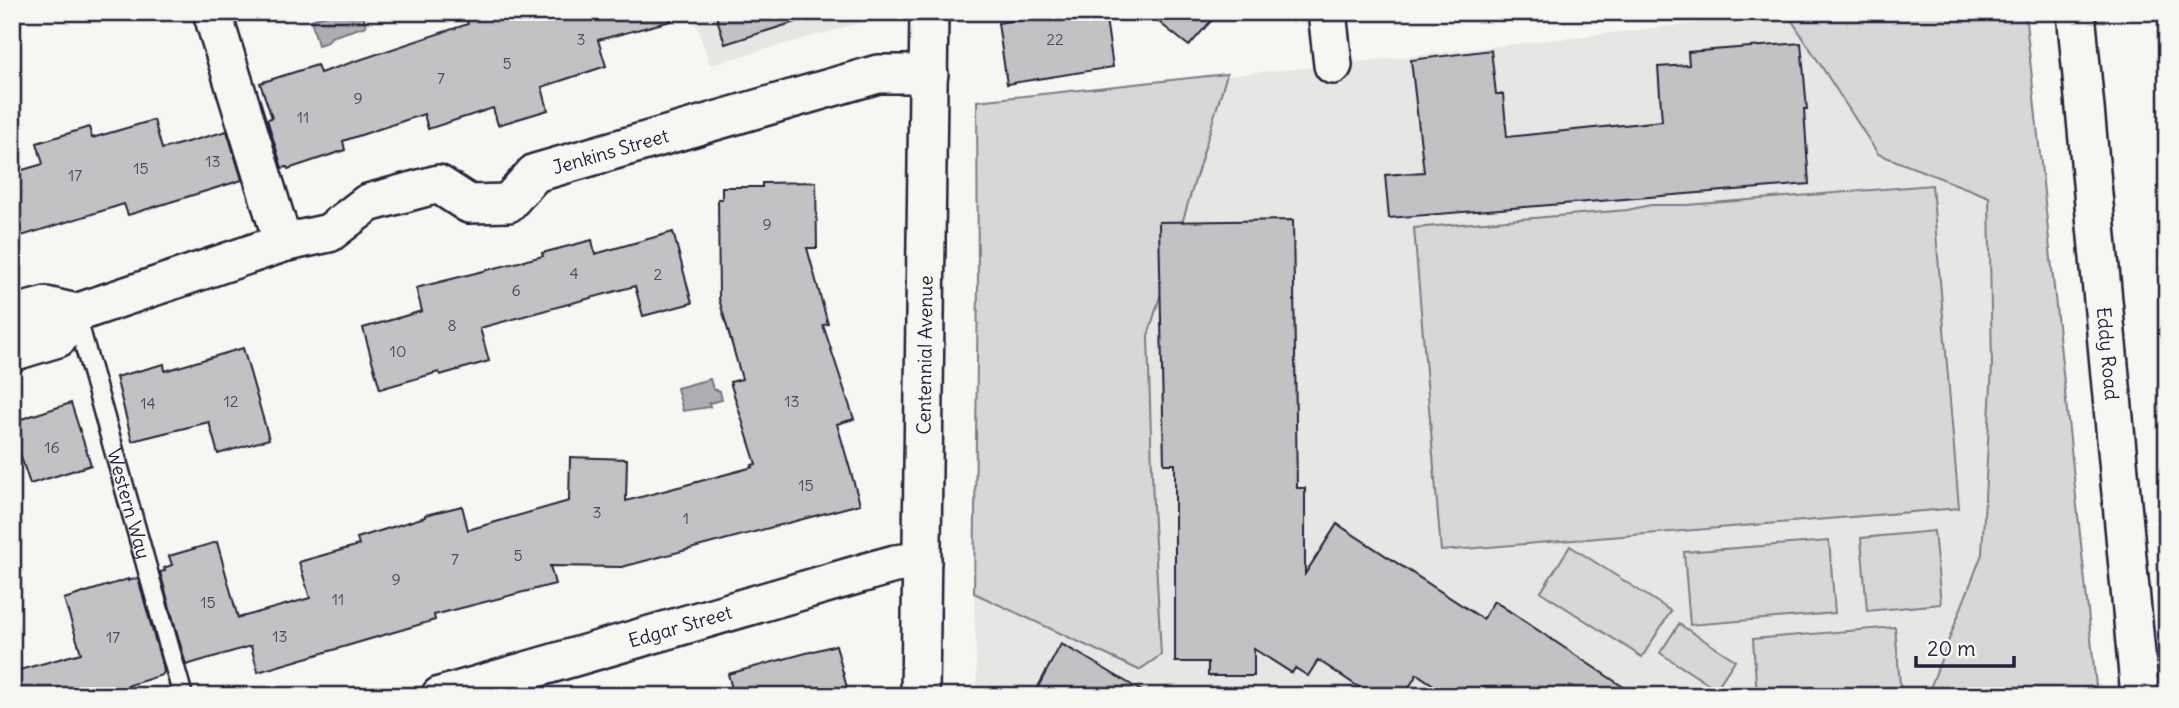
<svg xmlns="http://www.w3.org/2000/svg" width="2179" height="708" font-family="Delius,sans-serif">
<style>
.built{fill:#e6e6e4}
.green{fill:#d7d7d7;stroke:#7c7c89;stroke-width:2}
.water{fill:#adadb3;stroke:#757583;stroke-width:2}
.building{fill:#c2c2c4;stroke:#22223b;stroke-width:2}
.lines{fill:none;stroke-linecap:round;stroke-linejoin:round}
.service-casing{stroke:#22223b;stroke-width:23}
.minor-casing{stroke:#22223b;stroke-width:42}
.service{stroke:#f6f6f2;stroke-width:18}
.minor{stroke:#f6f6f2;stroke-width:37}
.labels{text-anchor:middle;stroke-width:5;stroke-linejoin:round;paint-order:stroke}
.number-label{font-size:16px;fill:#4a4a5d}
.street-label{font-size:19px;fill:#22223b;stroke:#f6f6f2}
</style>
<rect width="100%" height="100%" fill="#f6f6f2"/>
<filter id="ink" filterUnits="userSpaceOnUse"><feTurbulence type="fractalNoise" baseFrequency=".0143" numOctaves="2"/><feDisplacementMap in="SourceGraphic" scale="14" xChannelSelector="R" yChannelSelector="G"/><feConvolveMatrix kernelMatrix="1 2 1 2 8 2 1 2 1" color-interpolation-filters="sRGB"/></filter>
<g filter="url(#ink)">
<path class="built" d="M 692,12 L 870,12 L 863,22 L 710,65 Z
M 1795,12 L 2025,12 L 2097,696 L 977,696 L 974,593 L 978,283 L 977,101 L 1333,65 Z"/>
<path class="green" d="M 2025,12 L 2097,696 L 1927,696 L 1982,554 L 1992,366 L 1989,197 L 1878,154 L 1787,13 Z
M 1227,74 L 1148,336 L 1153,505 L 1161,655 L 1139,670 L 974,593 L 978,283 L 977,101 Z
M 1932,185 L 1959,508 L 1441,551 L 1414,228 L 1627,210 L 1651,205 L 1687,205 Z
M 1934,531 L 1941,604 L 1867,611 L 1861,538 Z
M 1829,541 L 1835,613 L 1690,625 L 1684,552 Z
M 1570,546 L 1671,611 L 1642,657 L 1541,592 Z
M 1679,624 L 1735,660 L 1716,689 L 1660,653 Z
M 1895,627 L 1901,696 L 1757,696 L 1753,639 Z"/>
<path class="water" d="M 336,12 L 362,12 L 366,26 L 331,37 L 328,42 L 318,45 L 311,20 Z
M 710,379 L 713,389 L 720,391 L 722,400 L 709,403 L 710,407 L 683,411 L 677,388 Z"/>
<path class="building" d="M 479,12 L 670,12 L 671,21 L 598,40 L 606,66 L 542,87 L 548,110 L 498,125 L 493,108 L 428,129 L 424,114 L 343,141 L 345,150 L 288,169 L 287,167 L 282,168 L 267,119 L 272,118 L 260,83 L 317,65 L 320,73 L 468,24 L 465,16 Z
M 715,12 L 807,12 L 808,18 L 725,44 Z
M 1061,12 L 1105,12 L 1113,67 L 1007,84 L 998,23 Z
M 1146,12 L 1219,12 L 1189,46 Z
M 1801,43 L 1807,109 L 1804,109 L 1809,184 L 1389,218 L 1385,175 L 1424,172 L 1411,60 L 1491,50 L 1496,94 L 1503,94 L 1507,137 L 1662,121 L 1658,67 L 1689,65 L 1688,52 Z
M 154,120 L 162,149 L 227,131 L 242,180 L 128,215 L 124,204 L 12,239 L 12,173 L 43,164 L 37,143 L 89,127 L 92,138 Z
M 816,182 L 817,248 L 807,248 L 828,324 L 823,325 L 854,419 L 837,424 L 860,504 L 622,567 L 550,566 L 555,584 L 434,615 L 435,620 L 258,672 L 251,646 L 186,665 L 160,572 L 165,571 L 164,568 L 172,565 L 169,556 L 217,542 L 238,618 L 310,598 L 299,562 L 359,545 L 357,538 L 425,517 L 425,515 L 462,506 L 468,530 L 569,501 L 570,457 L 627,459 L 626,501 L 753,467 L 752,465 L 756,464 L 730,382 L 742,379 L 719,299 L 718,199 L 722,199 L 722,187 L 762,187 L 762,183 Z
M 1293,220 L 1297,488 L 1305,488 L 1305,574 L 1337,524 L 1483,619 L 1494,601 L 1637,696 L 1450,696 L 1417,674 L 1404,696 L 1372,696 L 1318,660 L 1308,676 L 1295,668 L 1292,673 L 1254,649 L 1254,676 L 1208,676 L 1208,662 L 1175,662 L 1175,464 L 1164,464 L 1159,222 Z
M 673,232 L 692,303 L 643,316 L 635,286 L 480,328 L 489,361 L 440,375 L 439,372 L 380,389 L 363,328 L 422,311 L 416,288 L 543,256 L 542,253 L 592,240 L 595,254 Z
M 243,348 L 269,439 L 218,454 L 209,422 L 132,441 L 116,377 L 164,364 L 165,371 Z
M 71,403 L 91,465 L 30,484 L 12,430 L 12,422 Z
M 138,578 L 164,672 L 162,675 L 95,696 L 12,696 L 12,672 L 81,653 L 64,599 L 128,579 L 128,581 Z
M 1061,644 L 1078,653 L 1150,696 L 1033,696 Z
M 836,645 L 849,696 L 734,696 L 728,674 Z"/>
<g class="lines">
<g class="service-casing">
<g id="service">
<path id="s1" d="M 76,315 L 183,696"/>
</g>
</g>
<g class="minor-casing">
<g id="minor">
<path d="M 212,12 L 283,243"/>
<path d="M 1327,12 L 1333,65"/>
<path id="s2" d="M 2076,12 L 2140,696"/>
<path id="s3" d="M 12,315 L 46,306 L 76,313 L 283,243 L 329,233 L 368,203 L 438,184 L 469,204 L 508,203 L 535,173 L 878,74 L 929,74"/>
<path d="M 12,352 L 58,338 L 76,313"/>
<path id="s4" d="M 440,696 L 877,569 L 895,564 L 922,561"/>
<path id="s5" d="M 920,696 L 929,12"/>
</g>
</g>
<use href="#service" class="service"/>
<use href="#minor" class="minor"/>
</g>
</g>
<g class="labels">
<g class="number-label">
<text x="581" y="45">3</text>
<text x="1055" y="45">22</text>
<text x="507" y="69">5</text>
<text x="441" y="84">7</text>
<text x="358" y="104">9</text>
<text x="303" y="123">11</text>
<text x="213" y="167">13</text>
<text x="141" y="174">15</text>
<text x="75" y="181">17</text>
<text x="767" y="230">9</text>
<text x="574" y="279">4</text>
<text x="658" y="280">2</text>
<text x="516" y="296">6</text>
<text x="452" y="331">8</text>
<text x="398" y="357">10</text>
<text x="231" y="407">12</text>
<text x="792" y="407">13</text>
<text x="148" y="409">14</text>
<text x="52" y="453">16</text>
<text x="806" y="491">15</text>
<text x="597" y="518">3</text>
<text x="686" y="524">1</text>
<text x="518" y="561">5</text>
<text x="455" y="565">7</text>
<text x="396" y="585">9</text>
<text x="338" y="605">11</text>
<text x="208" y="608">15</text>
<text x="280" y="642">13</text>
<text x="113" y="643">17</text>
</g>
<g class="street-label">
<text dy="7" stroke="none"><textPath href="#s3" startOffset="648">Jenkins Street</textPath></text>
<text dy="7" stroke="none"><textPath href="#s5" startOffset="341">Centennial Avenue</textPath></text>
<text dy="7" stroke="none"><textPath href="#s2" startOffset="343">Eddy Road</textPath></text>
<text dy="7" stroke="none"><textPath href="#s1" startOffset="196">Western Way</textPath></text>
<text dy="7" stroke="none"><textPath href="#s4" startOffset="250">Edgar Street</textPath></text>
</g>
</g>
<rect width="2179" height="708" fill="none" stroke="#f6f6f2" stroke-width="42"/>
<rect x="21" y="21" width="2137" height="666" fill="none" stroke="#22223b" stroke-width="2.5" filter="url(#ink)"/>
<path d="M1916 656v10h98v-10" fill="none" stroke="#22223b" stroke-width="3.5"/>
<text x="1927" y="656" font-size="21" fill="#22223b" stroke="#f6f6f2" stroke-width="5" paint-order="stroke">20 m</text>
</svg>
